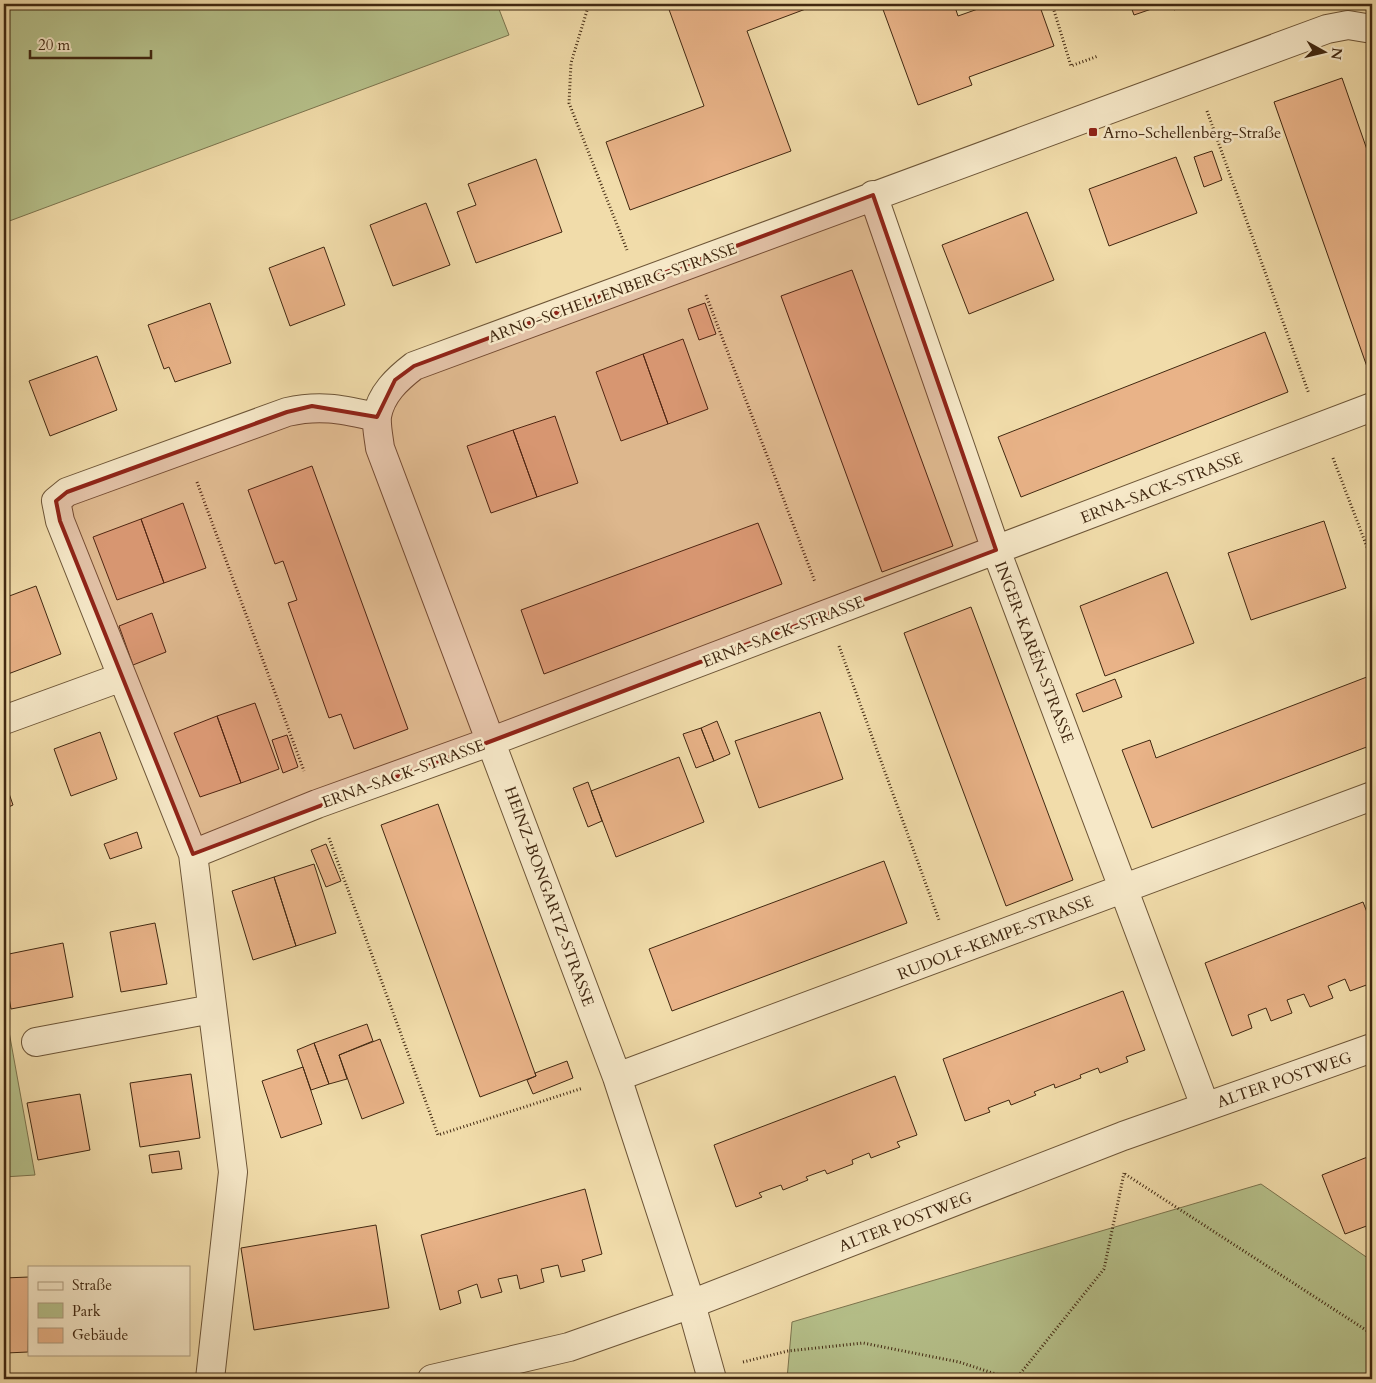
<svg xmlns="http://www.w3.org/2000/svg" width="1376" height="1383" font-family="Cardo,serif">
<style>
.green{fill:#b6c18b;stroke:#7c744e}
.building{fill:#e9b388;stroke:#412811}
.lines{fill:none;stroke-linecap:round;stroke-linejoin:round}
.minor-casing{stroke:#6d5537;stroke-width:30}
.path{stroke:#412811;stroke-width:3;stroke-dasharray:1 2.5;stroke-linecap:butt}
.minor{stroke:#f6e8c8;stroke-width:28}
.marked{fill:#8f2418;fill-opacity:0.2;stroke:#8f2418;stroke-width:4;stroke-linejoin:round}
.poi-dot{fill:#8f2418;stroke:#f6e8c8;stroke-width:2}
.labels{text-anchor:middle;stroke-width:5;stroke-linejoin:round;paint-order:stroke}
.poi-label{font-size:16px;fill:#412811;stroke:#f6e8c8;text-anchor:start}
.street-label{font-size:16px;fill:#412811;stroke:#f6e8c8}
</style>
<rect width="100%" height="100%" fill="#f1dcaa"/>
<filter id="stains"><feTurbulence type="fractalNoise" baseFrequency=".004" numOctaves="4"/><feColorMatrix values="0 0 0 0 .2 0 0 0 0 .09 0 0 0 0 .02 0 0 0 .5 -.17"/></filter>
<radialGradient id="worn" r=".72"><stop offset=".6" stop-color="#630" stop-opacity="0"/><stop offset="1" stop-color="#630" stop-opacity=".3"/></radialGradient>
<path class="green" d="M 27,4 L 497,4 L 509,35 L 4,223 L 4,10 Z
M 4,1004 L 35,1175 L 4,1177 Z
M 1261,1184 L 1372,1261 L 1372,1379 L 787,1379 L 792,1322 Z"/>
<path class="building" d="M 667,4 L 819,4 L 747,31 L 791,151 L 630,210 L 606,142 L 704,106 Z
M 881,4 L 954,4 L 958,16 L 992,4 L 1039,4 L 1054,46 L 969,77 L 972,85 L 918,105 Z
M 1130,4 L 1166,4 L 1134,15 Z
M 1169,4 L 1189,4 L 1174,10 Z
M 1342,78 L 1372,164 L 1372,381 L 1274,102 Z
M 1212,151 L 1222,180 L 1204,187 L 1194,157 Z
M 1176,157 L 1197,213 L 1109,246 L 1089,189 Z
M 536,159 L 562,232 L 476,263 L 457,212 L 476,205 L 468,184 Z
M 426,203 L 450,265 L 393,286 L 370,225 Z
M 1027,212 L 1054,280 L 969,314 L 942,245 Z
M 324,247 L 345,305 L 290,326 L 269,268 Z
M 852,270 L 953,546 L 882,572 L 781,296 Z
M 210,303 L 231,363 L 175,382 L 169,367 L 164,369 L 148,325 Z
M 705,303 L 716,334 L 699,340 L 688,309 Z
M 1265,332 L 1288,392 L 1021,497 L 998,437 Z
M 683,339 L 708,409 L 668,424 L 643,354 Z
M 643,354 L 668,424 L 621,441 L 596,372 Z
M 97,356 L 117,410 L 50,436 L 29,381 Z
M 555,416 L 578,483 L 537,497 L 513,430 Z
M 513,430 L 537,497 L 491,513 L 467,446 Z
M 312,466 L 408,729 L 354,749 L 341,714 L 329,718 L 288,603 L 297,600 L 283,561 L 275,564 L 248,490 Z
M 183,503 L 206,568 L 164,583 L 141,519 Z
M 141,519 L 164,583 L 117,600 L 93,537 Z
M 1324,521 L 1346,588 L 1251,620 L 1228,553 Z
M 758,523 L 782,584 L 544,674 L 521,610 Z
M 1167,572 L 1194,643 L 1105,676 L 1080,606 Z
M 36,586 L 61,654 L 8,674 L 4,664 L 4,598 Z
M 971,607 L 1073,880 L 1006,906 L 904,633 Z
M 152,613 L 166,652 L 133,665 L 119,626 Z
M 1372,675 L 1372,745 L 1152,828 L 1122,750 L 1150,740 L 1156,758 Z
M 1115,679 L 1122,697 L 1083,712 L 1076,694 Z
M 255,703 L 279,769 L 241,783 L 217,716 Z
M 820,712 L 843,779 L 759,808 L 735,741 Z
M 217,716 L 241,783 L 200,797 L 174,733 Z
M 717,721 L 730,754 L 714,761 L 701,728 Z
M 701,728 L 714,761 L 696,768 L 683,734 Z
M 100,732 L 117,779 L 71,796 L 54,749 Z
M 287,735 L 298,767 L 283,773 L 272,740 Z
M 679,757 L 704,822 L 616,857 L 591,791 Z
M 4,779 L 13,805 L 4,809 Z
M 588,782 L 602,821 L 588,827 L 573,788 Z
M 438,804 L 536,1076 L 480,1097 L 381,825 Z
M 137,832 L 142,848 L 110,859 L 104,844 Z
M 326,844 L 341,881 L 326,887 L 311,850 Z
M 884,861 L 907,923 L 672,1011 L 649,949 Z
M 314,864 L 336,933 L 296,946 L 274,877 Z
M 274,877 L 296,946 L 253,960 L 232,891 Z
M 1363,902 L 1372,925 L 1372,971 L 1368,972 L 1372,983 L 1350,991 L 1345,979 L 1328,986 L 1333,998 L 1310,1007 L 1304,994 L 1287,1000 L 1292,1013 L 1271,1021 L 1266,1008 L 1248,1015 L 1252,1028 L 1232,1036 L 1205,963 Z
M 155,923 L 167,984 L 121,992 L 110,932 Z
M 63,943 L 73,997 L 11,1009 L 4,970 L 4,955 Z
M 1123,991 L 1145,1050 L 1126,1057 L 1128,1062 L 1100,1073 L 1098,1068 L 1080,1075 L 1081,1078 L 1055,1088 L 1054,1084 L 1034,1092 L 1036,1095 L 1011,1105 L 1009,1100 L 988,1108 L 990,1112 L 965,1121 L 943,1059 Z
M 367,1024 L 373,1041 L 339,1055 L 347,1079 L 329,1084 L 314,1043 Z
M 380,1039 L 404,1103 L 362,1119 L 339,1055 Z
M 314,1043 L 329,1084 L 311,1090 L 297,1050 Z
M 567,1061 L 573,1078 L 533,1094 L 527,1080 L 536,1076 L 535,1073 Z
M 303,1067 L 322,1124 L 281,1138 L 262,1081 Z
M 191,1074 L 200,1138 L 140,1147 L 130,1083 Z
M 895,1076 L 917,1135 L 897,1142 L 900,1147 L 871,1158 L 869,1153 L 852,1160 L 853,1164 L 827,1174 L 825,1170 L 806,1177 L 808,1180 L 783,1190 L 781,1185 L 759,1193 L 762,1197 L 736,1207 L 714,1145 Z
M 80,1094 L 90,1150 L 38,1160 L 27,1103 Z
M 179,1151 L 182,1169 L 152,1173 L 149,1155 Z
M 1370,1156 L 1372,1224 L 1345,1234 L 1322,1175 Z
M 585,1189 L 602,1254 L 582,1260 L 585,1271 L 561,1277 L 558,1265 L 541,1269 L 544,1282 L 520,1289 L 517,1275 L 498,1279 L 502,1292 L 481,1298 L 477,1284 L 458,1291 L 461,1303 L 440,1310 L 421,1235 Z
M 376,1225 L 389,1308 L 254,1330 L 241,1248 Z
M 29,1277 L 28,1352 L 6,1353 L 4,1278 Z"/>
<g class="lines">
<g class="minor-casing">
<path id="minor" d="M 873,195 L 996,550 L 1205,1106
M 4,720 L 122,677
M 193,854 L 317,804 L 492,741 L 1372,407
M 36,1042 L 212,1009
M 617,1077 L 1372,796
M 210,1379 L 233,1172 L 193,854 L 60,521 L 56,501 L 67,492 L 287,412 C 322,404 344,410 377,417
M 432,1379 L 569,1347 L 691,1304 L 1123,1136 L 1372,1048
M 712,1379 L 691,1304 L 617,1077 L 380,448 C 379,439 376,426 377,416 C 381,394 397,379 414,366 L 1327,29 L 1348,25 L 1372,29"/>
</g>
<path class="path" d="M 589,4 L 571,63 L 569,103 L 627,250
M 1052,4 L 1071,66 L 1098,56
M 1207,111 L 1309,394
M 706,295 L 815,582
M 1333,458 L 1372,560
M 197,482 L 304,771
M 839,646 L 939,920
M 329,838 L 438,1135 L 583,1088
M 1125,1174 L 1372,1334
M 743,1362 L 788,1351 L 863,1343 L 959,1362 L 1011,1379
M 1016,1379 L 1104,1269 L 1124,1173"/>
<use href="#minor" class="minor"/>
</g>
<path class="marked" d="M 873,195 L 996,550 L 193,854 L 60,521 L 56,501 L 67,492 L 287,412 L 312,406 L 377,417 L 395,380 L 414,366 Z"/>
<rect class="poi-dot" x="1088" y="127" width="10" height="10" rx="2.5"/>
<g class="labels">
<g class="poi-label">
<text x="1103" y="138">Arno-Schellenberg-Straße</text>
</g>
<g class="street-label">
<text transform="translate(612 292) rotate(-20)" y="6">ARNO-SCHELLENBERG-STRASSE</text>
<text transform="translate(1161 487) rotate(-21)" y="6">ERNA-SACK-STRASSE</text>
<text transform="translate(783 631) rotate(-21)" y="6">ERNA-SACK-STRASSE</text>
<text transform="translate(1035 652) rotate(69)" y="6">INGER-KARÉN-STRASSE</text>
<text transform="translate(403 773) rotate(-20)" y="6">ERNA-SACK-STRASSE</text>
<text transform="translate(550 896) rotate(70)" y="6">HEINZ-BONGARTZ-STRASSE</text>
<text transform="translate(995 937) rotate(-21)" y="6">RUDOLF-KEMPE-STRASSE</text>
<text transform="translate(1284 1079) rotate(-19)" y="6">ALTER POSTWEG</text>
<text transform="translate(905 1221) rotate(-21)" y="6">ALTER POSTWEG</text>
</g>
</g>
<rect width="1376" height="1383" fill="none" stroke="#f1dcaa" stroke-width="20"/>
<rect x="5" y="5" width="1366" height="1373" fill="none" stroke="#412811" stroke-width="2.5"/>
<rect x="10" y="10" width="1356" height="1363" fill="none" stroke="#412811"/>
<rect x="28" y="1266" width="162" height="90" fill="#f6e8c8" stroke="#ae9b7f"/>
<rect x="38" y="1282" width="25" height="8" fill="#f6e8c8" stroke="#ae9b7f"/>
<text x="72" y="1290" font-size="15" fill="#412811">Straße</text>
<rect x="38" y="1303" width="25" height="15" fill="#b6c18b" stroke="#ae9b7f"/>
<text x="72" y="1316" font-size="15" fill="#412811">Park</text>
<rect x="38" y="1328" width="25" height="15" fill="#e9b388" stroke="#ae9b7f"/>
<text x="72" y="1340" font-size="15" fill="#412811">Gebäude</text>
<g transform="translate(1324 52) rotate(98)" stroke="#f6e8c8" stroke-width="4" paint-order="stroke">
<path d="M0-4L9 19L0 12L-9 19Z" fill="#412811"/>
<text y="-8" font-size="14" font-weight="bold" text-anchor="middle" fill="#412811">N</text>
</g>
<path d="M30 50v8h121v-8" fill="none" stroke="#412811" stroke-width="2.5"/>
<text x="38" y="50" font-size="15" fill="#412811" stroke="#f6e8c8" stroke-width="4" paint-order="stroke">20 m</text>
<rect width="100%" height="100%" filter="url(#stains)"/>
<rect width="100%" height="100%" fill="url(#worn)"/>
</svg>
